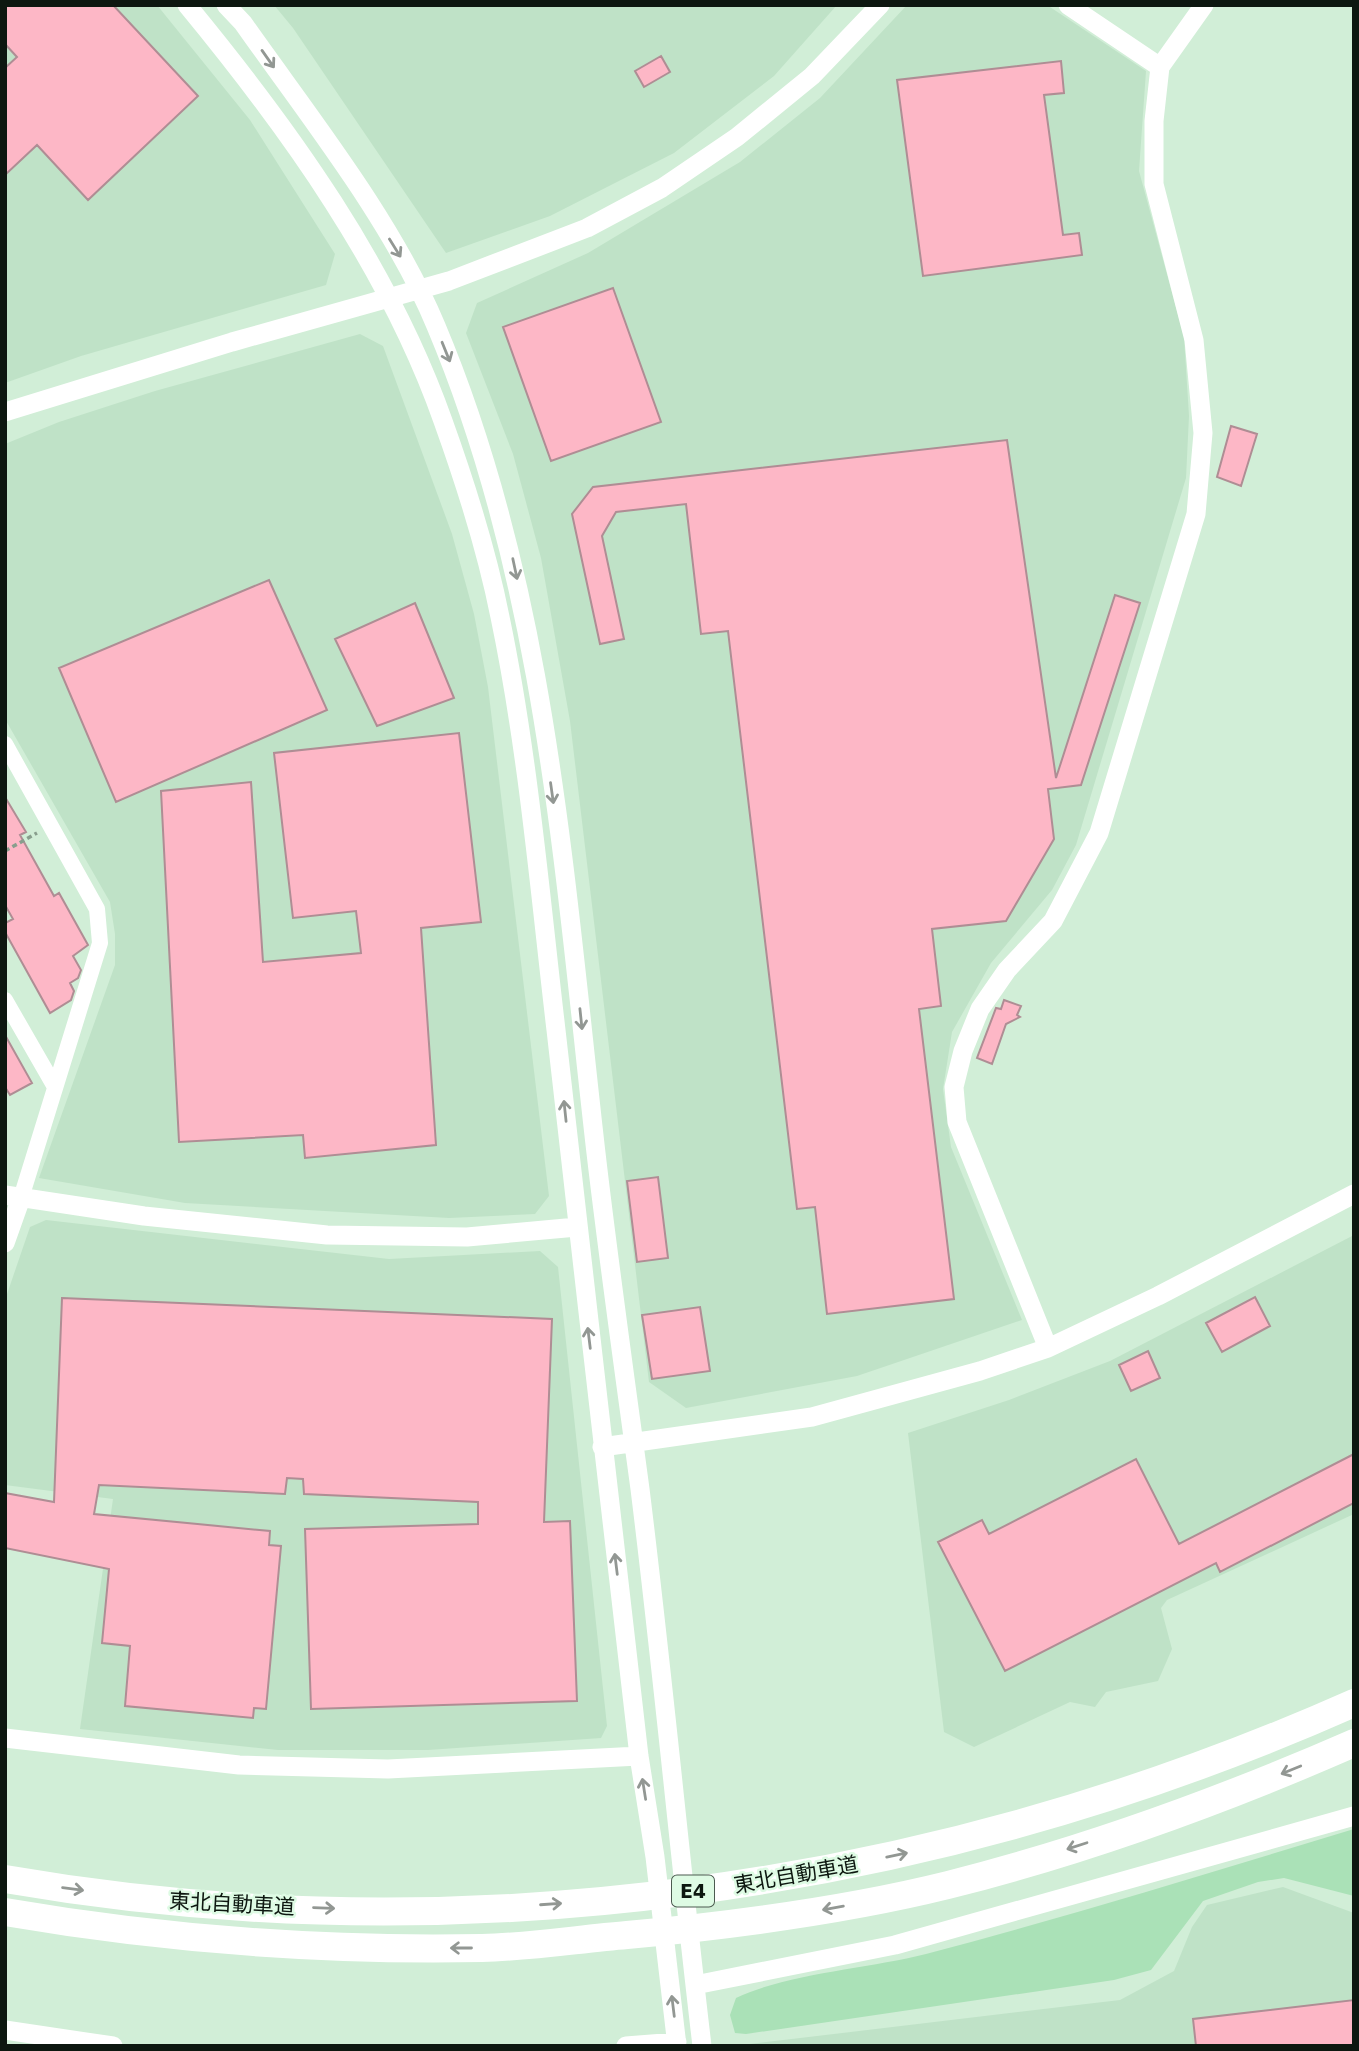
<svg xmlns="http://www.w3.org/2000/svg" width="1359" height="2051" font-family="'DejaVu Sans','Noto Sans JP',sans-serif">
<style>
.built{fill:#bfe2c7}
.green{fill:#aae1b7}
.building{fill:#fdb7c6;stroke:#af8d94;stroke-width:2}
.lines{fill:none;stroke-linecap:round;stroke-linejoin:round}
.path{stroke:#889e8d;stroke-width:3.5;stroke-dasharray:5 3.5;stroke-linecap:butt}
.minor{stroke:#fff;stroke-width:16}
.tertiary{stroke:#fff;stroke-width:19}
.motorway{stroke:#fff;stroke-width:28}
.oneway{stroke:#929793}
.labels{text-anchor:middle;stroke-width:5;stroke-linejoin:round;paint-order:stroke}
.shield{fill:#defbe4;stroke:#4c5b50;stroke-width:2}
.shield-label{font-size:19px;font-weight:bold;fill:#0d1710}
.street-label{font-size:21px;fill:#0d1710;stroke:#defbe4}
</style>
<rect width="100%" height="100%" fill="#d1eed7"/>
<path class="built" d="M 5,5 L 157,5 L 250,120 L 335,254 L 326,285 L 81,356 L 5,383 Z
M 274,5 L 837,5 L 774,76 L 674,153 L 550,216 L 446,253 L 293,28 Z
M 907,5 L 1047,5 L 1146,71 L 1139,171 L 1184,337 L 1189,416 L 1186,478 L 1076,845 L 1052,890 L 991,963 L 952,1032 L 943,1089 L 951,1147 L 1022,1320 L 857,1376 L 686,1408 L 649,1382 L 570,721 L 541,558 L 513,454 L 466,333 L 477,303 L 588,253 L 740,162 L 820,98 Z
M 360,334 L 383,346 L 452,534 L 474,614 L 488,687 L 549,1196 L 535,1214 L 449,1218 L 185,1203 L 39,1178 L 115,965 L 115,934 L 110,902 L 5,719 L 5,444 L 59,422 L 155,391 Z
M 46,1220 L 389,1259 L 540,1251 L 558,1267 L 607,1726 L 601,1738 L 428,1750 L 278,1750 L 80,1729 L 113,1499 L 5,1485 L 5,1300 L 30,1227 Z
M 1354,1235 L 1354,1514 L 1167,1600 L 1161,1608 L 1172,1649 L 1158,1681 L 1106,1692 L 1095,1707 L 1070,1702 L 974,1747 L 944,1732 L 908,1433 L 1009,1400 L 1110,1361 Z
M 1283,1887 L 1354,1913 L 1354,2046 L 733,2046 L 1120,2000 L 1174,1971 L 1192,1927 L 1207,1905 Z"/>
<path class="green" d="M 1354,1829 L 1354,1896 L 1284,1878 L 1258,1882 L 1203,1901 L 1151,1970 L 1114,1980 L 746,2034 L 735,2033 L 730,2015 L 736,1998 C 789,1973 867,1969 926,1954 C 1070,1916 1212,1872 1354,1829 Z"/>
<path class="building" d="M 5,5 L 113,5 L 198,96 L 88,200 L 37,145 L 5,175 L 5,68 L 17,57 L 5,44 Z
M 661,56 L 670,72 L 644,87 L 635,71 Z
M 1061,61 L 1064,93 L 1044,95 L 1063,235 L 1079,233 L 1082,255 L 923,276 L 897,80 Z
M 613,288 L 661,422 L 551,461 L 503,327 Z
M 1231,426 L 1257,434 L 1241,486 L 1217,477 Z
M 1007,440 L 1056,778 L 1115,595 L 1140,603 L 1081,785 L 1048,789 L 1054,839 L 1006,921 L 932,929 L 941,1006 L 919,1009 L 954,1299 L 827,1314 L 815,1207 L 797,1209 L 728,631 L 701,634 L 686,504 L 616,512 L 602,536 L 624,639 L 600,644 L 572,514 L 593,487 Z
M 269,580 L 327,710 L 116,802 L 59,668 Z
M 415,603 L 454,698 L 377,726 L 335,639 Z
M 459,733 L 481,922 L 421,928 L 436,1145 L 305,1158 L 303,1135 L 179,1142 L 161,791 L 251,782 L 263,962 L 361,953 L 356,911 L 293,918 L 274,753 Z
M 5,797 L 26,832 L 20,835 L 54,896 L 59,893 L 88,945 L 73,956 L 81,970 L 78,978 L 70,983 L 74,991 L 71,1000 L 50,1013 L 5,932 L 5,923 L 13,919 L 5,905 Z
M 1004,1000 L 1021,1006 L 1017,1015 L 1020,1017 L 1006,1024 L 992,1064 L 977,1058 L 996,1008 L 1001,1009 Z
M 5,1035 L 32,1083 L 10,1095 L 5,1087 Z
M 658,1177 L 668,1258 L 637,1262 L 627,1181 Z
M 1255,1297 L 1270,1326 L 1222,1352 L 1206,1323 Z
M 62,1298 L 552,1319 L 544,1522 L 570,1521 L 577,1701 L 311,1709 L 305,1529 L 478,1524 L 478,1502 L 304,1494 L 303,1479 L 287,1478 L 285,1494 L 99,1485 L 94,1514 L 270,1531 L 269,1545 L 281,1546 L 266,1709 L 254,1708 L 253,1718 L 125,1706 L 130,1646 L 102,1643 L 109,1569 L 5,1548 L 5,1493 L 54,1502 Z
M 700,1307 L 710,1371 L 652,1379 L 642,1315 Z
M 1148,1351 L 1160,1378 L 1131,1391 L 1119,1365 Z
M 1354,1454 L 1354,1503 L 1220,1572 L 1216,1563 L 1005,1671 L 938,1542 L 982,1520 L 989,1534 L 1136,1459 L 1179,1544 Z
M 1354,2000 L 1354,2046 L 1196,2046 L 1193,2019 Z"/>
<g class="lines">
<path class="path" d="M 5,851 L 37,833"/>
<path class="minor" d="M 5,744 L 97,909 L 100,943 L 21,1198
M 5,1000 L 55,1087"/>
<path class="tertiary" d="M 187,5 C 290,130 389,268 443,421 C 466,485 487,551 500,617 C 528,751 540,894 556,1030 C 584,1272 610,1514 639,1756 L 655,1857 L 677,2046
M 226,5 L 243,23 C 309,117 392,220 436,326 C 546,587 564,874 596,1153 C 609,1265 625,1377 640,1489 C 663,1674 680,1860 702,2046
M 1068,5 L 1160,67
M 5,412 L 232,342 L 449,281 L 587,228 L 662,188 L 737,137 L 812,76 L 880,5
M 5,1195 L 144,1216 L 327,1235 L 467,1237 L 577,1227
M 5,1243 L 21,1198
M 1048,1348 L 957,1122 L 954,1087 L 963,1051 L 980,1009 L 1007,970 L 1053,921 L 1099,833 L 1196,514 L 1203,433 L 1194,340 L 1154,184 L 1154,121 L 1160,67 L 1204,5
M 602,1447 L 812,1417 L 980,1371 L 1048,1348 L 1158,1296 L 1354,1194
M 5,1738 L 239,1765 L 388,1769 L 639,1756
M 695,1985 L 895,1945 L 1354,1816
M 5,2030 L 113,2046
M 626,2046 L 677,2042"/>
<path class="motorway" d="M 5,1879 C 460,1958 933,1890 1354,1703
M 5,1912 C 162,1939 323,1951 482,1948 C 530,1947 579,1939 627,1935 C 734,1925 843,1911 948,1885 C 1083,1851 1226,1799 1354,1743"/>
</g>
<defs><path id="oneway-shaft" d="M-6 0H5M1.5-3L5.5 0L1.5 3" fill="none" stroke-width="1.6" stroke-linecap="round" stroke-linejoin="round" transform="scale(1.75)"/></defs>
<g class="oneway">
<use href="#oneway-shaft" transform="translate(268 59) rotate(55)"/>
<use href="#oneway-shaft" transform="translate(395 248) rotate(58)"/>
<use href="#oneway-shaft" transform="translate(446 352) rotate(68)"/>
<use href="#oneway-shaft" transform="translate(515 569) rotate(78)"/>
<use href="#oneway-shaft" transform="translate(552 793) rotate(82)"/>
<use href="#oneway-shaft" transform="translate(581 1019) rotate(84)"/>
<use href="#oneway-shaft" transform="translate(565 1111) rotate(-96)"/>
<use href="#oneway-shaft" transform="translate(589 1338) rotate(-97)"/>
<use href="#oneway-shaft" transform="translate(616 1564) rotate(-97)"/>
<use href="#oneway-shaft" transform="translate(1291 1770) rotate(158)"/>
<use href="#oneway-shaft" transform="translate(644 1789) rotate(-99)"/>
<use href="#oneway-shaft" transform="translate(1077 1846) rotate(162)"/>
<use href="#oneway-shaft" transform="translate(897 1855) rotate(-12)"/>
<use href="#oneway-shaft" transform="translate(73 1889) rotate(7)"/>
<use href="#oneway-shaft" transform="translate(551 1904) rotate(-4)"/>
<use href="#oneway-shaft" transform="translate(324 1908) rotate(2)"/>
<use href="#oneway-shaft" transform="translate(833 1908) rotate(170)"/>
<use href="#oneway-shaft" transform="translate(461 1948) rotate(180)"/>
<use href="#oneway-shaft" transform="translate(673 2006) rotate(-97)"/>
</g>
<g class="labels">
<rect class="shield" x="672" y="1875.5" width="42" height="31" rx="5"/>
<g class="shield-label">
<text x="693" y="1898">E4</text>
</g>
<g class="street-label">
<text transform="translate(796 1875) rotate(-10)" y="7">東北自動車道</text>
<text transform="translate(232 1904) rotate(3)" y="7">東北自動車道</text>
</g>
</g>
<rect width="1359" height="2051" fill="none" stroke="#0d1710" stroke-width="14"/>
</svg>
